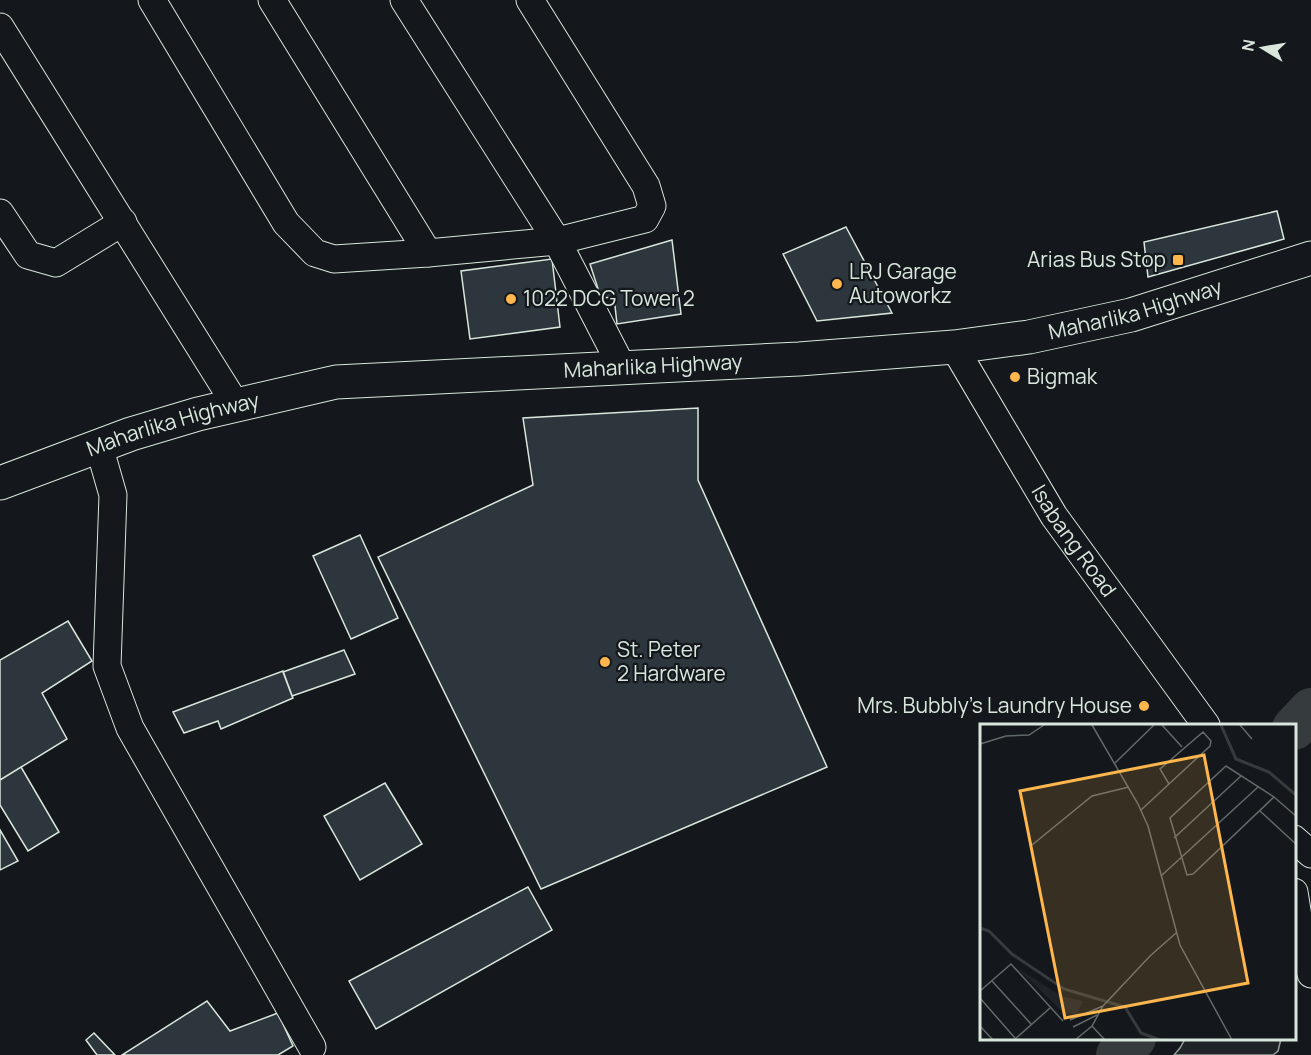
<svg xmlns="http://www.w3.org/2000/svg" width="1311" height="1055" font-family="Manrope,sans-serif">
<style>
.green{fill:#202428;stroke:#939e99;stroke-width:1.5}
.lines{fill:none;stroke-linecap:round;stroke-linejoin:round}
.river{stroke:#363b3e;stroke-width:44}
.building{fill:#2c363c;stroke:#d8e6dc;stroke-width:1.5}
.minor-casing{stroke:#d8e6dc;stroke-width:29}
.major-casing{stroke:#d8e6dc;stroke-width:35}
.minor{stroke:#14181c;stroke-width:27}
.major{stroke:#14181c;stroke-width:33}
.poi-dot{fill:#ffb74d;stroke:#14181c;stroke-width:2}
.labels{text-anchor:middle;stroke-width:4.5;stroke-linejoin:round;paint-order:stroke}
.poi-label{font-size:21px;fill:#d8e6dc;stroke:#14181c;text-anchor:start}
.street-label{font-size:21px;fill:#d8e6dc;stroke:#14181c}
.inset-river{fill:none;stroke:#363b3e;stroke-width:3}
.inset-road{fill:none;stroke:#626a69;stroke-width:1.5}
.view{fill:#ffb74d;fill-opacity:0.15;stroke:#ffb74d;stroke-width:3}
.inset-edge{fill:none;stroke:#d8e6dc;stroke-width:3}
</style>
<rect width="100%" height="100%" fill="#14181c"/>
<path class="green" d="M 1185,1039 L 1185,1038 L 1281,1039 L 1278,1051 L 1273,1055 L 1174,1055 L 1180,1048 Z"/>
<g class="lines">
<path class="river" d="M 1294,728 L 1311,710
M 1118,1055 L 1134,1038"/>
</g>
<path class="building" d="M 1277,211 L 1284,239 L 1148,277 L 1144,242 Z
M 846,227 L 892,313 L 817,321 L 783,254 Z
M 672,240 L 681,314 L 617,324 L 614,297 L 601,298 L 590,264 Z
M 552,259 L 560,327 L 470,339 L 461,271 Z
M 698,408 L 698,480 L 827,767 L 541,889 L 378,557 L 533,485 L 523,418 Z
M 360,535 L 398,618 L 351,639 L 313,556 Z
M 68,621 L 92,661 L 42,693 L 67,739 L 0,780 L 0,660 Z
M 344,650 L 355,674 L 292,696 L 283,672 Z
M 283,671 L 293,698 L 221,729 L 218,721 L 184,733 L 173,712 Z
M 21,767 L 59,832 L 28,851 L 0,805 L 0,780 Z
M 385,783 L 422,844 L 360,880 L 324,816 Z
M 0,830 L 18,861 L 0,870 Z
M 528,887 L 552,930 L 376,1029 L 349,981 Z
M 207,1001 L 230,1031 L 278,1013 L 293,1046 L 278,1055 L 122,1055 Z
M 94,1033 L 115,1055 L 97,1055 L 86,1040 Z"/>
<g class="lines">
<g class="minor-casing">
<g id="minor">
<path d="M 152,0 L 286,223 L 315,253 L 334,259 L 428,253 L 557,241 L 645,219 L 652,206 L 646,186 L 530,0"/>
<path d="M 272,0 L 428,253"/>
<path d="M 404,0 L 557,241 L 622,367"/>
<path d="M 0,27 L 236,405"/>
<path d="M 0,213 L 28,255 L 56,263 L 123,222"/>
<path id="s1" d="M 954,347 L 1054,516 L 1206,725"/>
<path d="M 99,446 L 113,495 L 107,666 L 130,728 L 312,1047"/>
<path d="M 1294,839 L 1311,854"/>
<path d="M 1294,892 L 1301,935 L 1311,974"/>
</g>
</g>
<g class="major-casing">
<g id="major">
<path id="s2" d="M 0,483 L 131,434 L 198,414 L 336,382 L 799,359 L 954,347 L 1029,337 L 1131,315 L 1311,258"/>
</g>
</g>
<use href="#minor" class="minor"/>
<use href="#major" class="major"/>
</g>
<g class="poi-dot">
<rect x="1172" y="254" width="12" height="12" rx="3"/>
<circle cx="837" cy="284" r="6"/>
<circle cx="511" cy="299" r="6"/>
<circle cx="1015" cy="377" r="6"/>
<circle cx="605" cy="662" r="6"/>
<circle cx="1144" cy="706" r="6"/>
</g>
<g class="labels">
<g class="poi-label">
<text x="1166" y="267" text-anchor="end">Arias Bus Stop</text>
<text x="849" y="279">LRJ Garage<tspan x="849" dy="24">Autoworkz</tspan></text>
<text x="523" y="306">1022 DCG Tower 2</text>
<text x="1027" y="384">Bigmak</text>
<text x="617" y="657">St. Peter<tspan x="617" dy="24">2 Hardware</tspan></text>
<text x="1132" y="713" text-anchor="end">Mrs. Bubbly's Laundry House</text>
</g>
<g class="street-label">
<text dy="7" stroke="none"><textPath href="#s2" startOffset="1156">Maharlika Highway</textPath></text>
<text dy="7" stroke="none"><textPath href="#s2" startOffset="669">Maharlika Highway</textPath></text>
<text dy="7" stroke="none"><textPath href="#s2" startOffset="183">Maharlika Highway</textPath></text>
<text dy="7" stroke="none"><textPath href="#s1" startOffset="228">Isabang Road</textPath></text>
</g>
</g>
<g transform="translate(980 724)">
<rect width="316" height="316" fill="#14181c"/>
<path d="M 36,243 L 81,272 L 103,277 L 97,290 L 84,289 Z" fill="#202428"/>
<path class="inset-river" d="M 241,1 L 256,35 L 289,48 L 317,72M 0,204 L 9,207 L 32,230 L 84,265 L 145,283 L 161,309 L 180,316"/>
<path class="inset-road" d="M 112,1 L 158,80 L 168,102 L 200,221 L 252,316M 182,1 L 202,23M 260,1 L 272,15M 0,20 L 26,12 L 49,11 L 64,1M 135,39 L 174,1M 294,73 L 213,150 L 207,151 L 190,94 L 246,42 L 294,73 L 317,93M 161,86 L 189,60 L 230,22 L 231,17 L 223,8 L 180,45 L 189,60M 280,87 L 317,121M 194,114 L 261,52M 52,121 L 112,72 L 149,63M 181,152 L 278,63M 12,257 L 51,300M 0,267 L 31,240 L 83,297M 0,274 L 35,314M 90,296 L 123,282M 0,302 L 13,316M 112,302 L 125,316M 93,303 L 117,291M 34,316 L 70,284M 95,316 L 112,302 L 123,282 L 170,232 L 196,209"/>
<path class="view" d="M 224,31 L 268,259 L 85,294 L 40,67 Z"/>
<rect width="316" height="316" class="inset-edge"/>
</g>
<g transform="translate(1263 48) rotate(281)" stroke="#14181c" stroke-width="4.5" paint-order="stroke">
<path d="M0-4.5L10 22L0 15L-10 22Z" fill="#d8e6dc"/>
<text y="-9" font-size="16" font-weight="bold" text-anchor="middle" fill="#d8e6dc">N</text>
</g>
</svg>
